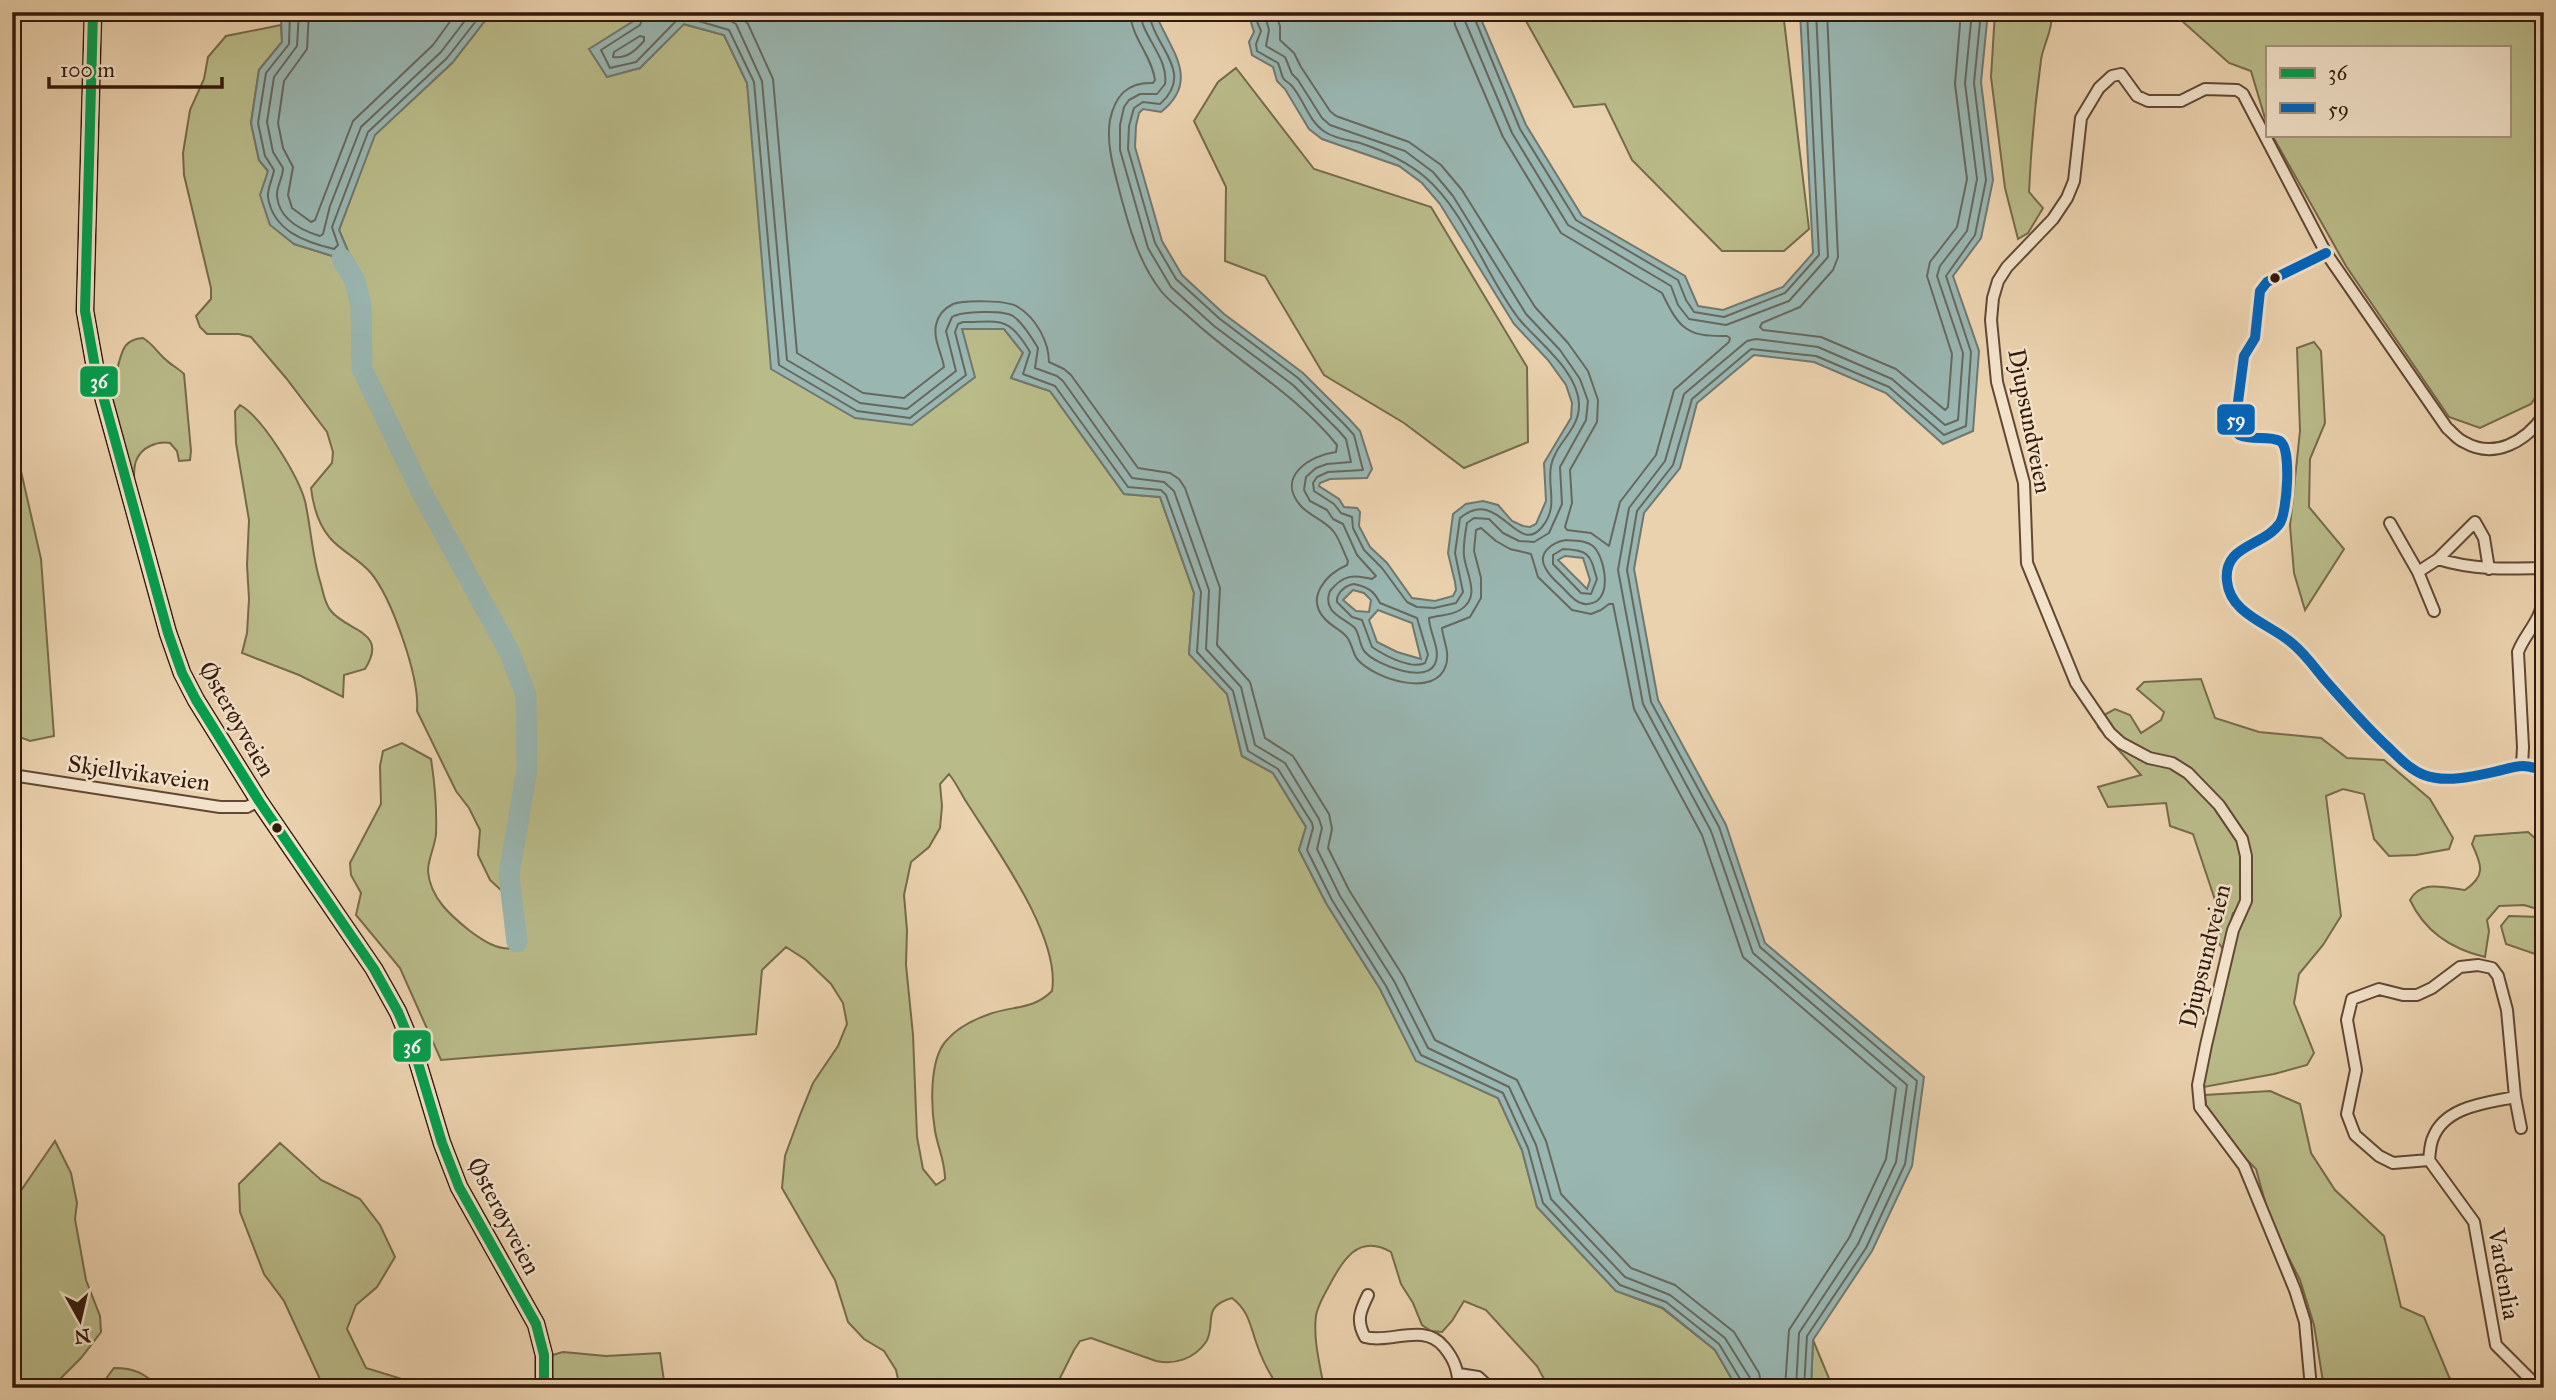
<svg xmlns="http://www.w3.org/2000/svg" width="2556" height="1400" font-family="'IM FELL Great Primer',serif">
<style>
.green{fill:#b9bb89;stroke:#766a4a;stroke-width:2;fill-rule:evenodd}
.water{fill:#99b6b1;stroke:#71776f;stroke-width:2;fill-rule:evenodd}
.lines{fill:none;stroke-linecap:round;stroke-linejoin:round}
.shore{stroke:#66685e;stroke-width:2}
.river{stroke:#99b6b1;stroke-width:21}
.minor-casing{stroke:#624734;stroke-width:14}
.secondary-casing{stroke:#34190b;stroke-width:19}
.minor{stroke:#f2e2ca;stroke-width:10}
.secondary{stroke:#f2e2ca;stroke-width:16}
.bus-1-casing{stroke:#f2e2ca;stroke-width:16}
.bus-2-casing{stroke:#f2e2ca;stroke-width:16}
.bus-1{stroke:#039f4e;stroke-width:10}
.bus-2{stroke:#0065bd;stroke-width:10}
.bus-dot{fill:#34190b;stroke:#f2e2ca;stroke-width:2.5}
.labels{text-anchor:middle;stroke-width:5;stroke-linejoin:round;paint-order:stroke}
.street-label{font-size:24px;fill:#34190b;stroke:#f2e2ca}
.line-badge{stroke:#f2e2ca;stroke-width:2.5}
.badge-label{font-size:19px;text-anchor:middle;font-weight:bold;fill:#fff}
</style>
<rect width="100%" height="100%" fill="#ebd2ae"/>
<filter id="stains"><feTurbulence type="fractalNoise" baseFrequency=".00286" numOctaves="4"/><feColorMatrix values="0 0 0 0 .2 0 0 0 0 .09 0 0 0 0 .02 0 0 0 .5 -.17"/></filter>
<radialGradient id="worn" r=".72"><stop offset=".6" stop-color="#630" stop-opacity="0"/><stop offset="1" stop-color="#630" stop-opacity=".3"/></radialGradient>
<path class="green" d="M 483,12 L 632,12 L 636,20 L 640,68 L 683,24 L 724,35 L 747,83 L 753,132 L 961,329 L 1004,329 L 1023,353 L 1011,378 L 1050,391 L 1124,494 L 1160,497 L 1194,593 L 1189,654 L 1227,694 L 1242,756 L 1273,773 L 1306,827 L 1299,850 L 1326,903 L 1380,989 L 1416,1060 L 1498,1098 L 1522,1150 L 1537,1207 L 1616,1291 L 1662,1308 L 1715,1350 L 1737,1388 L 1549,1388 L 1537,1366 L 1486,1310 L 1464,1301 L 1452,1321 L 1442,1332 L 1431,1331 L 1422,1325 L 1413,1303 L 1401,1284 L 1391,1252 C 1358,1233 1342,1261 1329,1286 C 1324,1295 1317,1307 1316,1316 C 1313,1339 1320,1365 1324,1388 L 1279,1388 C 1270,1375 1261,1357 1256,1342 C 1250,1324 1248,1310 1232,1298 C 1200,1307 1217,1324 1206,1342 C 1194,1359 1175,1365 1156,1361 L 1091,1338 L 1080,1341 L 1074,1350 L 1055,1388 L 900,1388 L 896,1370 L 884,1351 L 864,1339 L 848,1322 L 835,1280 L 782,1188 L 785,1156 L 800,1115 L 813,1083 L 838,1046 L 847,1024 L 843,1003 L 831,984 L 806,960 L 786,947 L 762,970 L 756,1034 L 441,1060 L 400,968 L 356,915 L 361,893 L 351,875 L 350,863 L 381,804 L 380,766 L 383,751 L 402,743 L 431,759 C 435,785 437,808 436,834 C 435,846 428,859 428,871 C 430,898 451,916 470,931 C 482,940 498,951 514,948 L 514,892 L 503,892 L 490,880 L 478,855 L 480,830 L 469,808 L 456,791 L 417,711 C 420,678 392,599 371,573 C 359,559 341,551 330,538 C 318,524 313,505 311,488 L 332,463 L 333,452 L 327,432 L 286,378 L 251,337 L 239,334 L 207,334 L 200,327 L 196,316 L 211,299 L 211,288 L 184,175 L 183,153 L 190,110 L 204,79 L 208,57 L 226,36 L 281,25 L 282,42 L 259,70 L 251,123 L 259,160 L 268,171 L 294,244 L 342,259 L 348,251 L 339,230 L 374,135 L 452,63 L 484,22 ZM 949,774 C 957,784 962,796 969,806 C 997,850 1061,938 1052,991 C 1032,1011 1012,1005 987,1015 C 973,1020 956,1029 946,1041 C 929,1060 931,1107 935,1131 C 938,1148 945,1161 945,1179 L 936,1185 L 923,1169 L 917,1137 L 913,1035 L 906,965 L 907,930 L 904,895 L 911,862 L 929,847 L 940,828 L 942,806 L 940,784 Z
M 1521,12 L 1783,12 L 1809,229 L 1784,251 L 1722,251 L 1632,160 L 1605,104 L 1574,107 Z
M 1995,12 L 2051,12 C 2054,28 2043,45 2041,60 C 2035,104 2031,147 2029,192 L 2043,208 L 2028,233 L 2018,239 L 2005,188 L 1991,77 Z
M 2172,12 L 2533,12 L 2544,76 L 2544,384 L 2531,404 L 2480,428 L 2449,417 L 2346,266 L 2272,135 L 2509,135 L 2509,47 L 2267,47 L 2267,125 L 2251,71 L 2229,63 Z
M 1236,68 L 1314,169 L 1431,207 L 1527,367 L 1528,442 L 1464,468 L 1404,423 L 1324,375 L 1265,276 L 1225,261 L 1226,187 L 1194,121 L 1218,82 Z
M 143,338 C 153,344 157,352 165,359 C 171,365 178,368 184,374 L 191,451 L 190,460 L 179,461 L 177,451 L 170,443 C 157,441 141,447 136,461 C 134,466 134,474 134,479 L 103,376 L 114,377 C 123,358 118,340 143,338 Z
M 2314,342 L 2321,351 L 2325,423 L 2310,459 L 2309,507 L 2344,549 L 2305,610 L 2294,573 L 2290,526 L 2300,431 L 2297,348 Z
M 240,405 C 263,418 298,476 305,501 C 311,528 312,555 320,581 C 323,590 324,603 331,611 C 348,632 389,631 365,669 L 344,675 L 343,697 L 299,675 L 242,653 L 247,633 L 249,599 L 247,565 L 249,520 L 236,443 L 235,411 Z
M 12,445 L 15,445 L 41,559 L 54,736 L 30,741 L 17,736 L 12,721 Z
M 2201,679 L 2215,718 L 2259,732 L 2321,738 L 2347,758 L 2384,760 L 2430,799 L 2453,838 L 2449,849 L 2416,855 L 2389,856 L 2374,839 L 2364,794 L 2343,789 L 2326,796 L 2341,916 L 2323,945 L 2299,974 L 2294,1003 L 2314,1053 L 2307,1065 L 2274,1074 L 2204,1087 L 2201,1081 L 2240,913 L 2233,913 L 2224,950 L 2216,940 L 2216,903 L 2193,834 L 2170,826 L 2166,803 L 2108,807 L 2098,787 L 2141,775 L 2098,727 L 2104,715 L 2115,709 L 2130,715 L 2141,733 L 2161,720 L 2164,712 L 2137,689 L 2144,682 Z
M 2528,832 L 2544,846 L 2544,911 L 2524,905 L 2499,906 L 2487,920 L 2489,931 L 2485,957 C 2451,949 2425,932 2410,900 C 2422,879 2444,888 2465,890 C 2486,876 2482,865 2472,844 L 2475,836 Z
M 2509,916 L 2544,917 L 2544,949 L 2535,954 L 2506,944 L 2501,926 Z
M 2270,1091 L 2300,1104 L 2311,1153 L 2335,1190 L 2384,1236 L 2401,1307 L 2424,1317 L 2449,1377 L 2458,1388 L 2324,1388 L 2314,1325 L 2300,1280 L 2271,1223 L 2256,1169 L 2208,1121 L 2205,1095 Z
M 55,1141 L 71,1173 L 77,1203 L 75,1219 L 86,1280 L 100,1316 L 101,1332 L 81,1358 L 51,1388 L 12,1388 L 12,1214 L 20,1192 Z
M 280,1143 L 321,1180 L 360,1199 L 380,1225 L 395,1257 L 377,1287 L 356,1305 L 347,1329 L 366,1368 L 431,1388 L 324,1388 L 284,1301 L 264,1274 L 240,1212 L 239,1184 Z
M 1813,1340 L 1833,1388 L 1811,1388 Z
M 563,1352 L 606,1356 L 660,1353 L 665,1388 L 554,1388 L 549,1356 Z
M 114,1368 C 134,1368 145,1373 159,1388 L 99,1388 Z"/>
<path class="water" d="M 285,12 L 483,12 L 484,22 L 452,63 L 375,135 L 339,230 L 348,251 L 342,259 L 294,244 L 270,225 L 260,195 L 268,171 L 259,160 L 251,123 L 259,70 L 282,42 L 281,18 Z
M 632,12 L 1155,12 C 1169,49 1202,79 1161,112 L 1143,109 L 1139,113 L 1136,126 L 1135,147 L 1162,241 L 1182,275 L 1224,314 L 1303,373 L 1349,419 L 1360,431 L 1372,469 L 1367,478 L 1330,479 L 1320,483 L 1319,486 L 1339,499 L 1344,507 L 1357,508 L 1360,512 L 1359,526 L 1370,547 L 1387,563 L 1412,598 L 1435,601 L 1453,596 L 1456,590 L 1455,582 L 1448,553 L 1453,514 L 1466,504 L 1483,501 L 1498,505 L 1512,521 L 1523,526 L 1530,527 L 1536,524 L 1546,501 L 1544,463 L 1571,418 L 1572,403 L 1566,385 L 1548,360 L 1514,324 L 1440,204 L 1422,183 L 1399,166 L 1322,139 L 1309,129 L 1285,89 L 1277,81 L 1273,67 L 1252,55 L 1249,42 L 1254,32 L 1250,19 L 1242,12 L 1478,12 L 1526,125 L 1582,216 L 1685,276 L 1698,306 L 1723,310 L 1783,287 L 1813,253 L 1800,12 L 1988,12 L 1981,82 L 1993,180 L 1981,238 L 1953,276 L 1979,351 L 1973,431 L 1943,444 L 1886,393 L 1814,362 L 1754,355 L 1697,403 L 1680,468 L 1644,513 L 1634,569 L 1658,700 L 1726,825 L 1765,943 L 1924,1077 L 1912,1166 L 1872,1251 L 1813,1340 L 1811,1388 L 1737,1388 L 1715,1350 L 1663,1308 L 1616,1291 L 1537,1207 L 1522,1150 L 1498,1098 L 1416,1061 L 1380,989 L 1326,903 L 1299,850 L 1306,827 L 1273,773 L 1242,756 L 1227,694 L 1189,654 L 1194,593 L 1160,497 L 1124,494 L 1050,391 L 1011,378 L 1023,353 L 1004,329 L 962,329 L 975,377 L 912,425 L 855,418 L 771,369 L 747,83 L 724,35 L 684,24 L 640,68 L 607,77 L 589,49 L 635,20 ZM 1565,556 L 1583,558 L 1590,580 L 1587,589 L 1558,560 ZM 1353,590 L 1364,593 L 1371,600 L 1369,612 L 1356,611 L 1343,600 ZM 1378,610 L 1412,623 L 1421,659 L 1397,652 L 1377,642 L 1369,620 Z"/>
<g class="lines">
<path class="shore" d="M 290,12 L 289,44 L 266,73 L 258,123 L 265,156 L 274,170 C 273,178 267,189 268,197 C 273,231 305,242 334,249 L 338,245 L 332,227 L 368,132 L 447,58 L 476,21 L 477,12
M 299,12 L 297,46 L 274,77 L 267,122 L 273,152 L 283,168 C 283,178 276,187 277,196 C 279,219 300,230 320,236 L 323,234 L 330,206 L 361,127 L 441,52 L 467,18 L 468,12
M 309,12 L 307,49 L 284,81 L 278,123 L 283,148 L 293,167 L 288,195 L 292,208 L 311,222 L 315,220 L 353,121 L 433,45 L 457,12
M 640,12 L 642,20 L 640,25 L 601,50 L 610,68 L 636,62 L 678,19 L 685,17 L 729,30 L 754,82 L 779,365 L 857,411 L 910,418 L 966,375 L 955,332 L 958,324 L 963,322 C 1001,322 1008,315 1030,352 L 1023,374 L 1055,386 L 1128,487 L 1161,490 L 1166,495 L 1201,592 L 1197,652 L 1233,691 L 1248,751 L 1278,769 L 1312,823 L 1313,828 L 1307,850 L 1332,900 L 1386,986 L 1421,1055 L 1503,1093 L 1528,1148 L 1543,1203 L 1620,1285 L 1666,1302 L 1719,1344 L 1742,1382 L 1743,1388
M 701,12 L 729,20 L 736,24 L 762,81 L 787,360 L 860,403 L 907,409 L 956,371 L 946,331 L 952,317 C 962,311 1004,310 1013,316 C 1023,323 1032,338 1038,348 L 1035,368 L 1057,376 L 1063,381 L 1132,478 L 1164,482 L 1174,491 L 1209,590 L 1206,649 L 1241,687 L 1255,745 L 1285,763 L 1319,819 L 1322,828 L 1317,849 L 1340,896 L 1394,981 L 1428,1048 L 1509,1087 L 1536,1145 L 1551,1199 L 1625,1277 L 1670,1295 L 1725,1338 L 1750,1378 L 1751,1388
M 737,12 L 748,24 L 773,79 L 797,353 L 863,393 L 904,398 L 944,367 C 942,354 933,339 936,325 C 938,315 945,308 953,304 C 965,300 1008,300 1018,307 C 1036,318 1049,342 1049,362 L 1064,369 L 1071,375 L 1138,468 L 1170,473 L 1179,479 L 1185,488 L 1220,588 L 1217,645 L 1250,682 L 1265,738 L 1293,756 L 1329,814 L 1332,829 L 1328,848 L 1349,890 L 1403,976 L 1435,1040 L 1517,1080 L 1546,1141 L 1561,1194 L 1631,1268 L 1675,1285 L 1734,1332 L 1759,1373 L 1762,1388
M 1130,12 C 1131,37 1152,56 1155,80 L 1153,83 C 1127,82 1115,96 1110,120 C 1106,145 1114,169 1120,193 C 1129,227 1139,263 1161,291 C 1168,300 1179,308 1188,316 C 1236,361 1295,393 1337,445 L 1336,452 C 1310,455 1276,477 1300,505 C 1309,516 1325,520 1334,532 C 1340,540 1344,553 1348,561 L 1347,565 C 1326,574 1305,598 1325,619 C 1331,626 1341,630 1346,636 C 1352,642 1352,653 1358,660 C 1375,679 1436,699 1446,665 C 1450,652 1443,640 1442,628 L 1470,617 L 1481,598 L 1481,578 L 1474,551 L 1476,530 L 1481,528 L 1496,541 L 1510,549 L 1531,554 L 1538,577 L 1572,610 L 1591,614 L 1601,610 L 1609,604 L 1613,604 L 1634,709 L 1702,835 L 1743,957 L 1896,1088 L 1886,1159 L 1849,1238 L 1789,1330 L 1785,1388
M 1140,12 C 1142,37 1169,58 1165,84 L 1157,94 L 1140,94 L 1129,100 L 1124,107 L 1120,125 L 1120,150 L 1148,248 L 1171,287 L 1214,326 L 1293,385 L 1338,430 L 1346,439 L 1351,462 L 1327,464 L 1316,468 L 1306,477 L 1304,490 L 1310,501 L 1327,510 L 1333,519 L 1343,524 L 1357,555 L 1376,576 L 1372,579 C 1353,574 1343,575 1330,591 C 1322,612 1342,617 1354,627 C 1360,633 1359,646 1365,652 C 1376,665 1430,686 1436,661 C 1440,648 1429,631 1429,618 C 1438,615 1450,616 1460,610 C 1482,597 1466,574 1464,556 C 1463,545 1465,534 1467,523 L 1474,518 L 1489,519 L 1503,533 L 1519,541 L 1534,542 L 1549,533 L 1562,504 L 1560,467 L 1586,420 L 1588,401 L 1580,379 L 1560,350 L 1526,314 L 1453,196 L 1433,172 L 1405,151 L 1330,125 L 1322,118 L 1298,80 L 1292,74 L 1285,57 L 1266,46 L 1269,30 L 1264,12
M 1149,12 C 1153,47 1196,72 1160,104 L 1143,102 L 1134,108 L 1129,126 L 1128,149 L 1155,243 L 1176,279 L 1220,319 L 1298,378 L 1344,424 L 1354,435 L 1363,470 L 1328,472 L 1317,477 L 1313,483 L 1314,491 L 1334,504 L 1341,513 L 1352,517 L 1353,528 L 1364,550 L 1382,568 L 1407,602 L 1417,607 L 1434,608 L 1456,603 L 1463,592 L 1455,553 L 1460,518 C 1499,485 1517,558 1542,527 C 1559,507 1547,488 1551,466 C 1555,443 1580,430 1579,404 C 1578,371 1538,342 1519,319 C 1486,277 1466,212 1425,177 C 1406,161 1384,151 1360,143 C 1348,140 1336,139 1325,132 C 1308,121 1304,99 1291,85 C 1288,82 1285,81 1283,78 C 1281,73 1280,67 1278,63 L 1257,51 L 1256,44 L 1261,31 L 1253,12
M 1275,12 L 1280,26 L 1280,40 L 1294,53 L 1301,67 L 1330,111 L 1336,116 L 1409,142 L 1441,165 L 1462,190 L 1535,307 L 1568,343 L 1588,371 L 1598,400 L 1597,422 L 1570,470 L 1572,503 L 1565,527 L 1567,530 L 1591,533 L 1609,546 L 1620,502 L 1656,455 L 1674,390 L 1729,342 L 1730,338 L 1727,336 C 1686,337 1679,328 1662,293 L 1561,233 L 1503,137 L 1455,25 L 1453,12
M 1463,12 L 1465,21 L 1512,133 L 1568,225 L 1671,286 L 1678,305 L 1689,319 L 1726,325 L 1789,301 L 1828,257 L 1816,12
M 1472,12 L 1520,129 L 1576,220 L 1678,280 L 1686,300 L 1694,312 L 1724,317 L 1785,293 L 1819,255 L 1807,12
M 1827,12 L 1838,257 L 1833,270 L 1800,307 L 1762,323 L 1760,327 L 1763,330 L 1821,337 L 1896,369 L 1945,410 L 1948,407 L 1952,354 L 1927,276 L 1930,262 L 1957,227 L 1967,179 L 1955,84 L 1961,12
M 640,36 L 644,37 L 644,41 C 636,50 627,59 613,57 L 614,52 Z
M 1566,540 C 1575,541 1586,540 1593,546 C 1604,556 1611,590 1597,601 C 1592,604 1586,605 1581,603 C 1574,601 1569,594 1564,589 C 1558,583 1550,577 1546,569 C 1536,554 1552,542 1566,540 Z
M 1563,549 C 1590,550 1590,555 1597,579 L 1591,594 L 1581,593 L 1553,564 L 1553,555 Z
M 1354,584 C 1368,587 1374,591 1380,603 L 1417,618 L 1428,655 L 1425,663 C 1411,670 1384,655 1372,647 L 1362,620 L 1352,617 L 1337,602 C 1336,593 1346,585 1354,584 Z
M 1796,1388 L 1799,1333 L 1858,1244 L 1896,1162 L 1907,1085 L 1753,953 L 1711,831 L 1643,704 L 1618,570 L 1629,508 L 1665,461 L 1684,394 L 1747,341 L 1756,339 L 1818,347 L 1892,379 L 1945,425 L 1958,420 L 1963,353 L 1937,276 L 1940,266 L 1967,231 L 1977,179 L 1965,83 L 1972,12
M 1804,1388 L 1807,1336 L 1866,1248 L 1905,1164 L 1917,1081 L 1760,947 L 1719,827 L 1651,702 L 1627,570 L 1637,511 L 1673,465 L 1692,399 L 1751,349 L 1816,356 L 1889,387 L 1944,435 L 1966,426 L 1971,352 L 1946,276 L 1975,235 L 1986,180 L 1974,83 L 1981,12"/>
<path class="river" d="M 342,259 L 355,281 L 361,305 L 362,369 L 421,491 L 509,651 L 526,695 L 527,769 L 509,875 L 517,942"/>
<g class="minor-casing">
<path id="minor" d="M 2326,253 L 2267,282 L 2260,291 L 2255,338 L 2244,356 L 2235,425 L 2239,435 C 2252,441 2268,435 2280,441 C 2292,448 2287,512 2280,523 C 2264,547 2223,544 2227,581 C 2230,615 2271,624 2293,644 C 2305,654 2315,668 2325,680 C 2346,704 2367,728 2390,749 C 2400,759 2411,770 2424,775 C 2447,784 2479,775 2502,770 C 2509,768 2516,766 2523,766 C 2530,766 2537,769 2544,770
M 2390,523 L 2418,572 L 2438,559 L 2475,522 L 2484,538 L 2489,569
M 2438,559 C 2473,570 2506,569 2542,568
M 2418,572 L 2434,611
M 2522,766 L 2523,747 L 2518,652 C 2523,638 2535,626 2540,612 C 2545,597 2537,582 2544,567
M 12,775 L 220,807 L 247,807 L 259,801
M 2515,1097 C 2487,1103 2445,1106 2433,1138 C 2430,1144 2430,1153 2429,1160 L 2393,1163 L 2379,1156 L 2355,1135 L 2347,1114 L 2356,1070 L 2347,1020 L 2352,999 L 2379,989 L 2403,995 L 2417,995 L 2432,988 L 2460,967 L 2478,965 L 2492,968 L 2498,976 L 2507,1010 L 2515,1097 L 2521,1128
M 2429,1160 L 2474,1222 L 2496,1345 L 2532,1381 L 2544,1384
M 1368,1295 C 1360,1311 1356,1321 1365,1337 C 1390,1344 1424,1322 1444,1347 C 1455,1360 1458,1371 1459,1388
M 1459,1374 L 1478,1377 L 1490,1388
M 2311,1388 L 2305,1322 L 2295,1290 L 2244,1166 L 2200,1107 L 2198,1085 L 2206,1045 L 2233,930 L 2246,901 L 2246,856 L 2242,839 L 2219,805 L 2188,773 L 2172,763 L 2149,758 L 2121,743 L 2110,733 L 2076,683 L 2027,563 L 2024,483 L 1997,382 L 1991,320 L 1993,298 L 1998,281 L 2007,267 L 2053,219 L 2067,198 L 2074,181 L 2081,118 L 2099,88 L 2112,76 L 2121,74 L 2137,96 L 2148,101 L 2181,101 L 2205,89 L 2237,90 L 2243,94 L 2326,253 L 2447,428 C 2452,432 2457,439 2464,442 C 2495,460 2526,441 2544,415"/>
</g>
<g class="secondary-casing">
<path id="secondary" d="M 93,12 L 85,311 L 95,367 L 168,633 L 182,673 L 196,700 L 259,801 L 374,969 L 398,1012 L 415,1053 L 442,1143 L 459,1187 L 536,1324 L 544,1355 L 544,1388"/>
</g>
<use href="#minor" class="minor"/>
<use href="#secondary" class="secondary"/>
<g class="bus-1-casing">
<path id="bus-1" d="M 93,12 L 85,311 L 95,367 L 168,633 L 182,673 L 196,700 L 259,801 L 374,969 L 398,1012 L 415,1053 L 442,1143 L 459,1187 L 536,1324 L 544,1355 L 544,1388"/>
</g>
<g class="bus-2-casing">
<path id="bus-2" d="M 2326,253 L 2267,282 L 2260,291 L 2255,338 L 2244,356 L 2235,425 L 2239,435 C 2252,441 2268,435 2280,441 C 2292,448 2287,512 2280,523 C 2264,547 2223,544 2227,581 C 2230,615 2271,624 2293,644 C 2305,654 2315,668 2325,680 C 2346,704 2367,728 2390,749 C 2400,759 2411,770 2424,775 C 2447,784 2479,775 2502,770 C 2509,768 2516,766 2523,766 C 2530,766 2537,769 2544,770"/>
</g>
<use href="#bus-1" class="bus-1"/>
<use href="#bus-2" class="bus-2"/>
</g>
<g class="bus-dot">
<circle cx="2275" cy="278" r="6"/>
<circle cx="277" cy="828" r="6"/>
</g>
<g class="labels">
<g class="street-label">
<text transform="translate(2030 421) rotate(79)" y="8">Djupsundveien</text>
<text transform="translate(237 719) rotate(60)" y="8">Østerøyveien</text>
<text transform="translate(139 773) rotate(8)" y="8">Skjellvikaveien</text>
<text transform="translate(2205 956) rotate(-76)" y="8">Djupsundveien</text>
<text transform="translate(504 1216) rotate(62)" y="8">Østerøyveien</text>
<text transform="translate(2504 1274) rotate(80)" y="8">Vardenlia</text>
</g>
</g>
<g class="line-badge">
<rect x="79" y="365" width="40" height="33" rx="7" fill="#039f4e"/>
<rect x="2216" y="403" width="40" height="33" rx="7" fill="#0065bd"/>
<rect x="392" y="1029" width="40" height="34" rx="7" fill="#039f4e"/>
</g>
<g class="badge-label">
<text x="99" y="388">36</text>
<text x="2236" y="426">59</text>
<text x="412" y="1053">36</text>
</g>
<rect width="2556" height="1400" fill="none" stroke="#ebd2ae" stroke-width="42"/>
<rect x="14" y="14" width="2528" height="1372" fill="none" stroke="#34190b" stroke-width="3.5"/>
<rect x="21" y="21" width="2514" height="1358" fill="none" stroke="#34190b" stroke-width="2"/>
<rect x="2266" y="46" width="245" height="91" fill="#f2e2ca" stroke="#a6927e" stroke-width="2"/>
<rect x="2280" y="68" width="35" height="10" fill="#039f4e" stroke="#a6927e" stroke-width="2"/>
<text x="2328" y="80" font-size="21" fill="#34190b">36</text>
<rect x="2280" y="103" width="35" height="10" fill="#0065bd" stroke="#a6927e" stroke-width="2"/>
<text x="2328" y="116" font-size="21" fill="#34190b">59</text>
<g transform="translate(80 1320) rotate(172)" stroke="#f2e2ca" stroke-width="5" paint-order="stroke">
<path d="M0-5L12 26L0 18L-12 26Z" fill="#34190b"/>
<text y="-10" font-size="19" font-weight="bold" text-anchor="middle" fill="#34190b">N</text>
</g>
<path d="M49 77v10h173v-10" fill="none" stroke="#34190b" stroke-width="3.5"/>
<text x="60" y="77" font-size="21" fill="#34190b" stroke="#f2e2ca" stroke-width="5" paint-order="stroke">100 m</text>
<rect width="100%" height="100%" filter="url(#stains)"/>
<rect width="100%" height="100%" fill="url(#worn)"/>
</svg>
